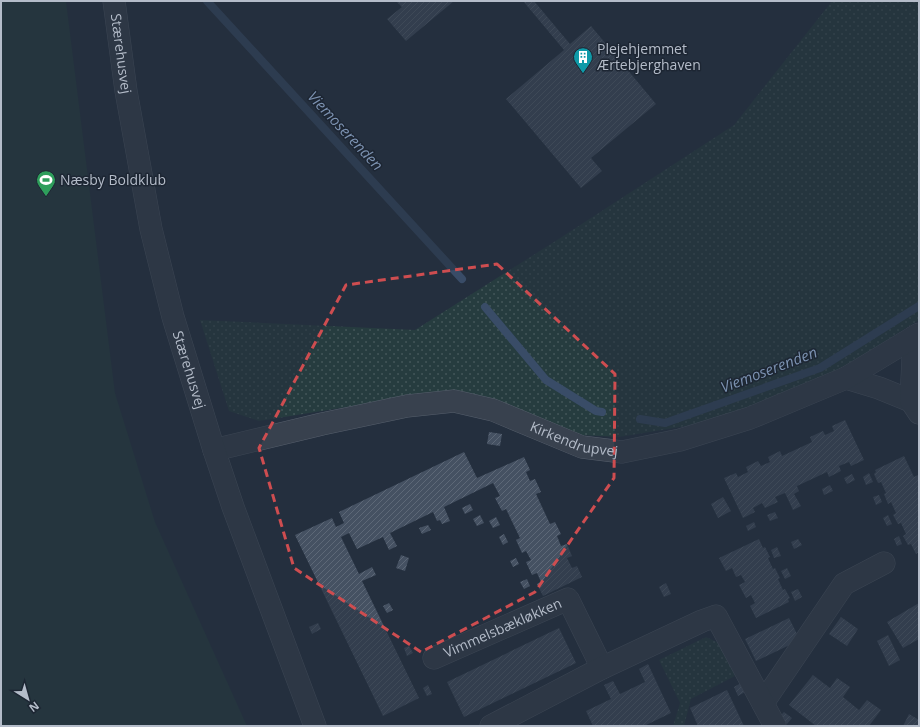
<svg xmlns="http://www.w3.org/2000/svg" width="920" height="727" font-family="'Open Sans',sans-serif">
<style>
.park{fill:url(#park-dots)}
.pitch{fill:#263c3f}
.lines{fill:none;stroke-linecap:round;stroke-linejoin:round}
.stream{stroke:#394c67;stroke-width:8}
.building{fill:url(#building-hatch)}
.minor-casing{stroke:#565f6c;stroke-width:23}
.tertiary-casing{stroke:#565f6c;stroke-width:23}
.minor{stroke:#38414e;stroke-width:22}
.tertiary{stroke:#38414e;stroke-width:22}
.marked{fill:none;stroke:#ce4d50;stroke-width:3;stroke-dasharray:8 5;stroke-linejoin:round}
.labels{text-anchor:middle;stroke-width:3;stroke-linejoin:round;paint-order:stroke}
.poi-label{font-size:14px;fill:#b4bcc9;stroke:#1d2633;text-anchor:start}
.street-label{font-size:14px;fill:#b4bcc9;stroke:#1d2633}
.water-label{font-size:15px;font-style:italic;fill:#7c92b1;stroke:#1d2633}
</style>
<defs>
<pattern id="park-dots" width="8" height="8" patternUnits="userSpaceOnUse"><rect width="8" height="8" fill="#263c3f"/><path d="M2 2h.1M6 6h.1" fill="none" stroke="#435659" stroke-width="1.8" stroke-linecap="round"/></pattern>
<pattern id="building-hatch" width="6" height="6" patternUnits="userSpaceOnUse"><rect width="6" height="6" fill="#455162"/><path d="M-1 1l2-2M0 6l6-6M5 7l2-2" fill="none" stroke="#5d6877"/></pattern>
</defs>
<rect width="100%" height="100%" fill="#242f3e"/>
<path class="park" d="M 832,1 L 919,1 L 919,320 L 831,375 L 718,421 L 619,437 L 581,435 L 507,404 L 464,394 L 410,397 L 259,421 L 229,411 L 200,320 L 415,330 L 557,240 L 734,125 Z
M 706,637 L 721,644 L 735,676 L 691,699 L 684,726 L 673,726 L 680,703 L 659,660 Z"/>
<path class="pitch" d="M 1,1 L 66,1 L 115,393 L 155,522 L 247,726 L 1,726 Z"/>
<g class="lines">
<path class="stream" d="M 207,1 L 462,279
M 485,307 L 546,380 L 596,411 L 602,412
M 640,419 L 665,423 L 820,368 L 919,306"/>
</g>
<path class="building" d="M 396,1 L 454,1 L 406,41 L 387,19 L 402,7 Z
M 523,1 L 534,1 L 570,44 L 591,26 L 656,104 L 591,158 L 602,171 L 581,188 L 506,99 L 564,50 Z
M 845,420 L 864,460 L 851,466 L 849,462 L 839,466 L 841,471 L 829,477 L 827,472 L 797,486 L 799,491 L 794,494 L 801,506 L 793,510 L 785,493 L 775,497 L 778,502 L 765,508 L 762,503 L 753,508 L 755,512 L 743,518 L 724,478 L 736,473 L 738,477 L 748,472 L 746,467 L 758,461 L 761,466 L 770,462 L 768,457 L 780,451 L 782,456 L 812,442 L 810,437 L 823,431 L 825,435 L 834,431 L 832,426 Z
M 489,432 L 502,434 L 500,446 L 487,444 Z
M 464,452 L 477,478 L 524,457 L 530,470 L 526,472 L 530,481 L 535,479 L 541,492 L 536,494 L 550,524 L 555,522 L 561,534 L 557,536 L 561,546 L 567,544 L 572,556 L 567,558 L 572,568 L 577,566 L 582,577 L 543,596 L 537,584 L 541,582 L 537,573 L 532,575 L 526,562 L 531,560 L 526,551 L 522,553 L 516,540 L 520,538 L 506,509 L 502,511 L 495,498 L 500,496 L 493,483 L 444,507 L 450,521 L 442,524 L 440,520 L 437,521 L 433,512 L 390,533 L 397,546 L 389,550 L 383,537 L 357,549 L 349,533 L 341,537 L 359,574 L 372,567 L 376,575 L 362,581 L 419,698 L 383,716 L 295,535 L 332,518 L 336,527 L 344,523 L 339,512 Z
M 904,456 L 914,477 L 918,475 L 919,477 L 919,552 L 916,554 L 911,544 L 908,545 L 903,536 L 906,534 L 901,523 L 898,524 L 893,515 L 896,513 L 891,502 L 888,504 L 884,494 L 886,493 L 881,482 L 878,483 L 874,474 L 876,472 L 875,470 Z
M 869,473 L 873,482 L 866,485 L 863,477 Z
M 852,474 L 855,480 L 847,484 L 844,478 Z
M 830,485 L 833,491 L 824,495 L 822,489 Z
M 879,495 L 882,502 L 876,505 L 873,497 Z
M 723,497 L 731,511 L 718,518 L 711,504 Z
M 470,504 L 473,510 L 465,514 L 462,508 Z
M 775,512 L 778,518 L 770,521 L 767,515 Z
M 480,515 L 484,523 L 477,526 L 473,519 Z
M 888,515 L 892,524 L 887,526 L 883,518 Z
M 496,517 L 500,525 L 493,528 L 489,521 Z
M 754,522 L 756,527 L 748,531 L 746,526 Z
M 428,525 L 431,530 L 422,534 L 419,528 Z
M 504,534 L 508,542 L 503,545 L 499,537 Z
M 899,536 L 902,544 L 897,546 L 894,539 Z
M 759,539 L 763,548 L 765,547 L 770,557 L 768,558 L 773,569 L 775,568 L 780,578 L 778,579 L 783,590 L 785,589 L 790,598 L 788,599 L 789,602 L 756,618 L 750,606 L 755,603 L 751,595 L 746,598 L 739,585 L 745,582 L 741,575 L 736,577 L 732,568 L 726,571 L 719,558 Z
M 798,539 L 802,545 L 794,549 L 791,542 Z
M 777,547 L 781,556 L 774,558 L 771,550 Z
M 401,555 L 409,558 L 405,571 L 396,568 Z
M 516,558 L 519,564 L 513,567 L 510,561 Z
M 787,568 L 791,576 L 785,579 L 781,571 Z
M 527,579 L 530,586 L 524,589 L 520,582 Z
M 666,583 L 671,594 L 664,597 L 659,587 Z
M 798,589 L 802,597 L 795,601 L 791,592 Z
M 389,603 L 393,610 L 387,613 L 383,606 Z
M 919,603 L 919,639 L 903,648 L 887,622 Z
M 841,617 L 858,629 L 847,646 L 829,634 Z
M 789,618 L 800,640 L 756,661 L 745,639 Z
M 318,623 L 321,629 L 312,634 L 309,627 Z
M 559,628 L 576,663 L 464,717 L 447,682 Z
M 888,635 L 900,660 L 889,666 L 877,641 Z
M 409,646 L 413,653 L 407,656 L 404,648 Z
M 648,664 L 671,713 L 644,726 L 593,726 L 586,711 L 611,699 L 604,685 L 613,681 L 620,694 L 645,682 L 639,669 Z
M 813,675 L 830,688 L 837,678 L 850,687 L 843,697 L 859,710 L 867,700 L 881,710 L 869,726 L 816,726 L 789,705 Z
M 741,683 L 745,692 L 738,696 L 734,687 Z
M 428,685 L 432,694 L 427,696 L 423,688 Z
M 727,690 L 744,726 L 698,726 L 690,708 Z
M 784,712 L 792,718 L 787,724 L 779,717 Z
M 909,714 L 919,720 L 919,726 L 903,726 Z"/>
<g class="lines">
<g class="minor-casing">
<g id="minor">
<path d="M 846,378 L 879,388 L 911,401 L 919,413"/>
<path d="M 911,401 L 914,337"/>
<path id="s1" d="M 214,450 L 322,424 L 407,406 L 454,401 L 493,410 L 582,447 L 622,452 L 680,440 L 750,418 L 846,378 L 919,334"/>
<path id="s2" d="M 434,658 L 568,599 L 602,668"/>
<path d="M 763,703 L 844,584 L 884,563"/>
<path d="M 491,726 L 602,668 L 702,621 L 716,616 L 775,726"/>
</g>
</g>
<g class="tertiary-casing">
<g id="tertiary">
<path id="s3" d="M 114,1 L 126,91 L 151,229 L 173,317 L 214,450 L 233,507 L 315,726"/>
</g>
</g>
<use href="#minor" class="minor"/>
<use href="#tertiary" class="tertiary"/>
</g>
<path d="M0 0H920V727H0ZM 497,264 L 615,374 L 614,478 L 535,592 L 421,652 L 294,568 L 259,448 L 346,285 Z" fill="#242f3e" fill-opacity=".55" fill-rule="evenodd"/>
<path class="marked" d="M 497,264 L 615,374 L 614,478 L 535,592 L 421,652 L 294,568 L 259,448 L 346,285 Z"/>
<defs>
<g id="building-pin" transform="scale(1)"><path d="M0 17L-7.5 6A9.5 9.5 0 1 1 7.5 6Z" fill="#0f9aa8" stroke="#1d2633"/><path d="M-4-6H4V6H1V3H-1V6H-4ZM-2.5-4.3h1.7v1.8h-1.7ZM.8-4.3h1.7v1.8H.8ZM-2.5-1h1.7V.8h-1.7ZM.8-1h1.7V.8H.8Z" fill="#fff"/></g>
<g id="stadium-pin" transform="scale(1)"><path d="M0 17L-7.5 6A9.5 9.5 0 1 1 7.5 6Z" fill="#2e9e5b" stroke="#1d2633"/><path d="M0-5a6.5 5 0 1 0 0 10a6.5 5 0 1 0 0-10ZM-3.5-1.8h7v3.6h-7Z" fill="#fff"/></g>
</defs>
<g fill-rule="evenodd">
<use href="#building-pin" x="583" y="57"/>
<use href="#stadium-pin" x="46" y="180"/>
</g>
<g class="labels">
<g class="poi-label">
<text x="597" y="54">Plejehjemmet<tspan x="597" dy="16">Ærtebjerghaven</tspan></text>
<text x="60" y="185">Næsby Boldklub</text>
</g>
<g class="street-label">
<text dy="5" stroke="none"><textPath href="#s3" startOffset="53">Stærehusvej</textPath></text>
<text dy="5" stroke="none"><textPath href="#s3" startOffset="377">Stærehusvej</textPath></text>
<text dy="5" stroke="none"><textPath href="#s1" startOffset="372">Kirkendrupvej</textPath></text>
<text dy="5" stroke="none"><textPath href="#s2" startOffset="75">Vimmelsbækløkken</textPath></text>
</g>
<g class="water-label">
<text transform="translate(345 131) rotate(47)" y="5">Viemoserenden</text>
<text transform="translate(769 370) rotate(-21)" y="5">Viemoserenden</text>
</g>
</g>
<rect width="920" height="727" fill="none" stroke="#b4bcc9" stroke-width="4"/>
<g transform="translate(28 699) rotate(143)" stroke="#1d2633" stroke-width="3" paint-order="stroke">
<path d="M0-3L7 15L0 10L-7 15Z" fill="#b4bcc9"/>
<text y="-6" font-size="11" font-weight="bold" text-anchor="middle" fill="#b4bcc9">N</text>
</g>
</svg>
